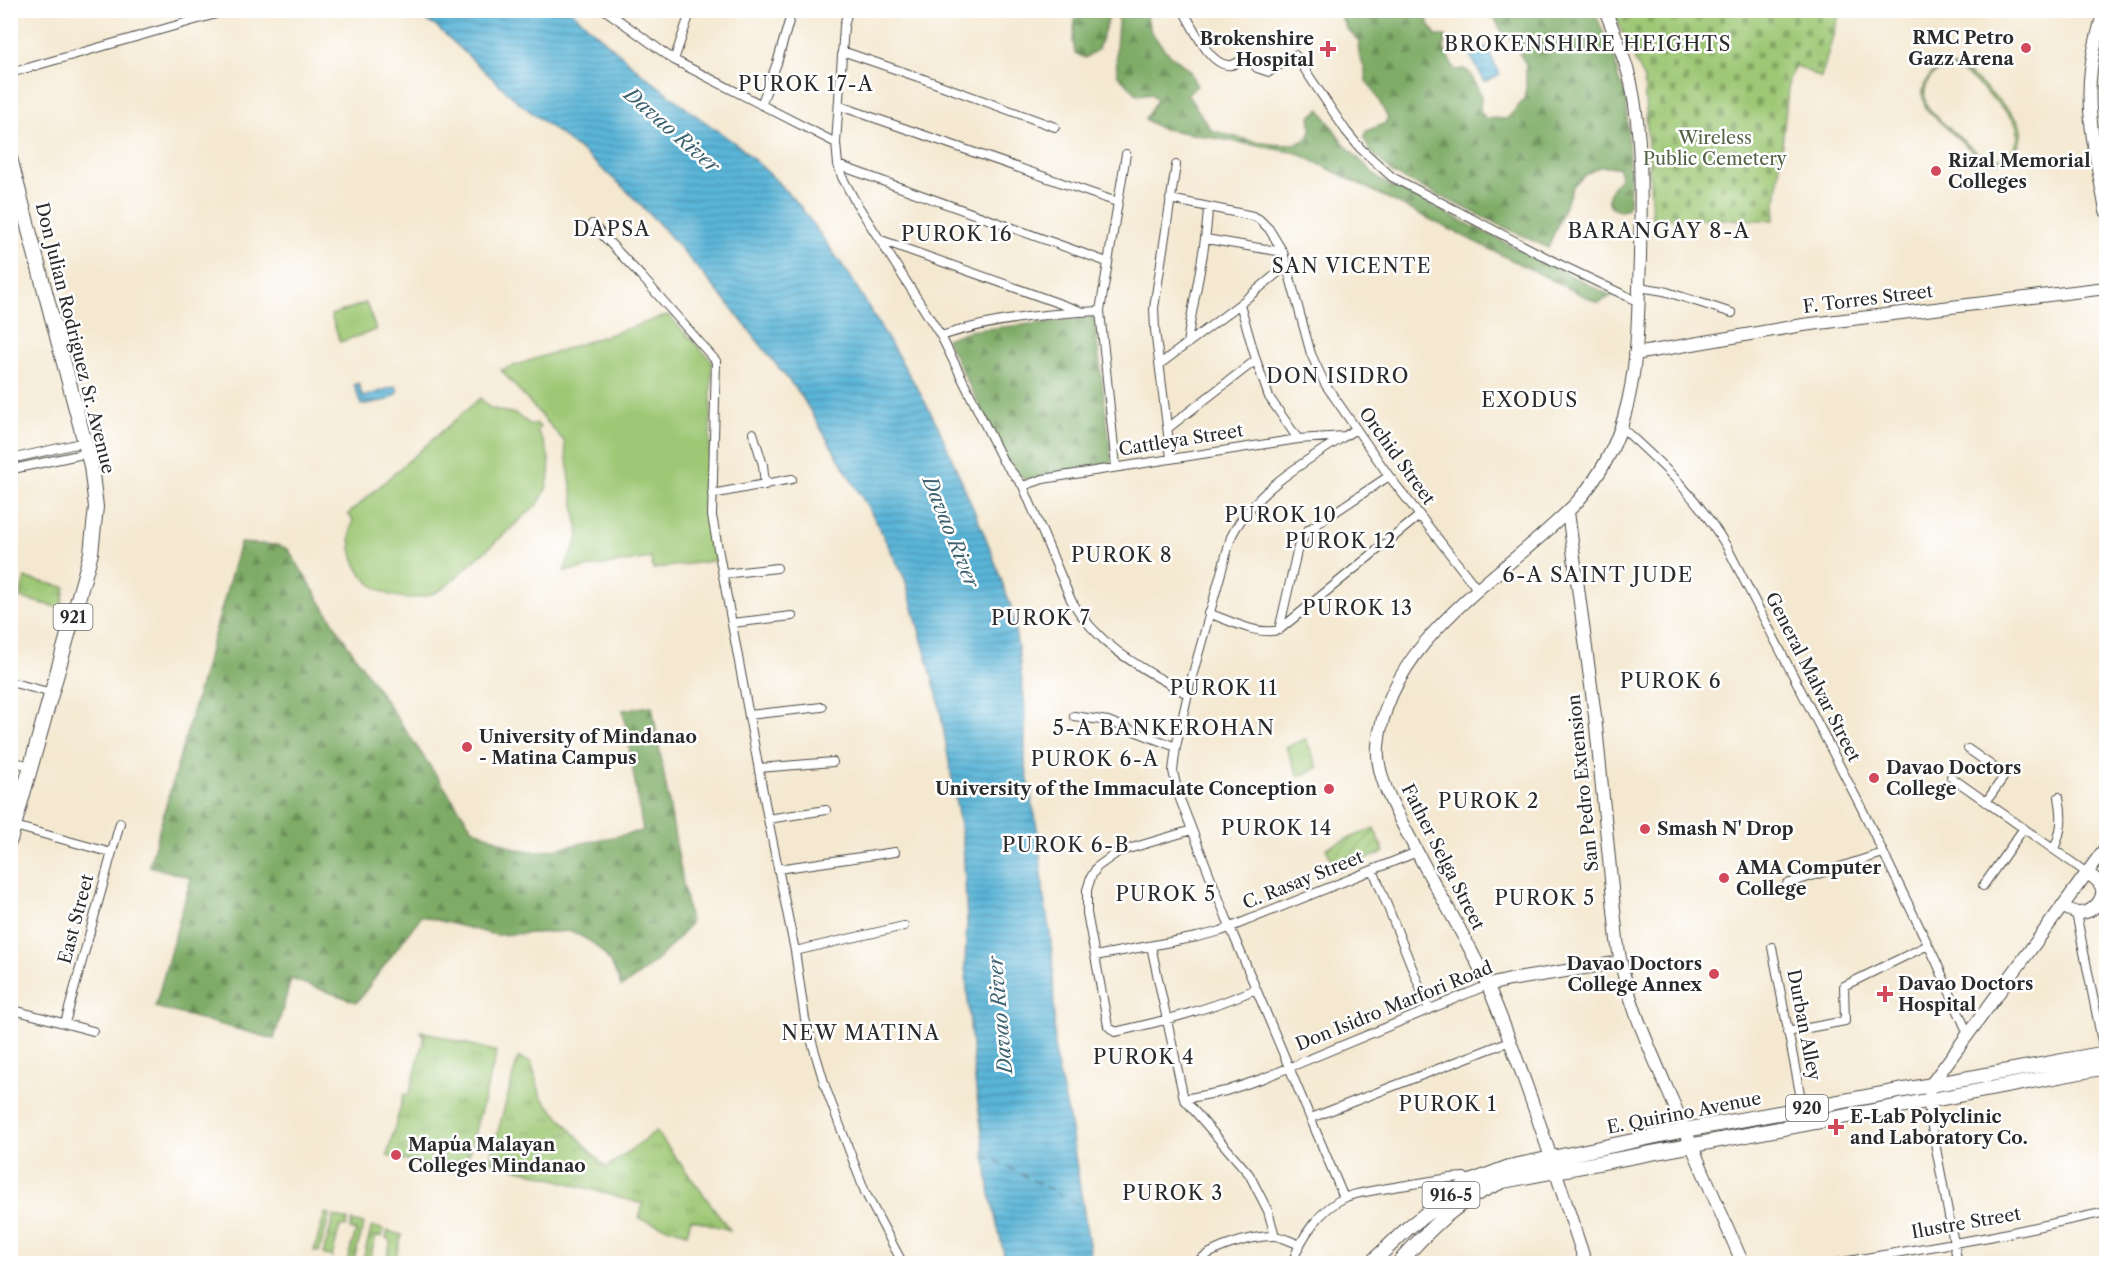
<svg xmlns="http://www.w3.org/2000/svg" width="2117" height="1274" font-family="'Libre Caslon Text',serif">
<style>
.grass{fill:url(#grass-tufts);stroke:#647a50;stroke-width:1.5}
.forest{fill:url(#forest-firs);stroke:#546c48;stroke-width:1.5}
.cemetery{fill:url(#cemetery-stones);stroke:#647a50;stroke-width:1.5}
.garden{fill:url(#garden-furrows);stroke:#647a50;stroke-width:1.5}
.pitch{fill:#9ec875;stroke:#647a50;stroke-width:1.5;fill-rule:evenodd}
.water{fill:url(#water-rules);stroke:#427082;stroke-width:1.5}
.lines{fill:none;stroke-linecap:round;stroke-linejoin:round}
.ferry{stroke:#3e6270;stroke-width:1.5;stroke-dasharray:8 6;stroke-linecap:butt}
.street-casing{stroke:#494744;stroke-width:10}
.secondary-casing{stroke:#494744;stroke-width:14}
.primary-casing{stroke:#494744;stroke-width:16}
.street{stroke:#fff;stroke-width:8}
.secondary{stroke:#fff;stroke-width:12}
.primary{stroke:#fff;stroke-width:14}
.poi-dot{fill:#d1495b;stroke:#fff;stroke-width:2}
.labels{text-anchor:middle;stroke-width:5;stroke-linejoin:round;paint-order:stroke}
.shield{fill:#fff;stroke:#6b6b6b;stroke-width:1.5}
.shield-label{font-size:16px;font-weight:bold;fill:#2b2b2b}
.poi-label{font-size:18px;font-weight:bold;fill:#2b2b2b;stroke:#fff;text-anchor:start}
.park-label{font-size:18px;fill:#536245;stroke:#fff}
.street-label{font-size:18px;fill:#2b2b2b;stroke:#fff}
.neighbourhood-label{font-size:20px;letter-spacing:1.5px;fill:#2b2b2b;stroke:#fff}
.water-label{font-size:20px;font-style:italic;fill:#3e6270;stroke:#fff}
.quarter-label{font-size:21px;letter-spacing:1.5px;fill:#2b2b2b;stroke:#fff}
</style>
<defs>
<pattern id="grass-tufts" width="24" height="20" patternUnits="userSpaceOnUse" patternTransform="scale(1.5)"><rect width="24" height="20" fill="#9ec875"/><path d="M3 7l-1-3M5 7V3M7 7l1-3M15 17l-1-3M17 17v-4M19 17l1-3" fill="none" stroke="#81a360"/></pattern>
<pattern id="forest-firs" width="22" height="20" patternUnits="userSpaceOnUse" patternTransform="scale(1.5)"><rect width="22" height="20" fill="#7eac66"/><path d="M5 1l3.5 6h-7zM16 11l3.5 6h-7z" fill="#678c54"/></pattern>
<pattern id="cemetery-stones" width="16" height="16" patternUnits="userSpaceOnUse" patternTransform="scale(1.5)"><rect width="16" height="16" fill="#9ec875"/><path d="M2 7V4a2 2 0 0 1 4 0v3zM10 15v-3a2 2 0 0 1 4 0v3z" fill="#81a360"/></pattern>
<pattern id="garden-furrows" width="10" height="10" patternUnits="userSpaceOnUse" patternTransform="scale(1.5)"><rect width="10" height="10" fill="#9ec875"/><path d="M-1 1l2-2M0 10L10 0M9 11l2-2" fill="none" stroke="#81a360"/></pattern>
<pattern id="water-rules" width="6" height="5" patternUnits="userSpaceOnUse" patternTransform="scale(1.5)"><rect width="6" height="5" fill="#5ab5d8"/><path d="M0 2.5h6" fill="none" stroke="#4b93af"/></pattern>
</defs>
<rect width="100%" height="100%" fill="#fff"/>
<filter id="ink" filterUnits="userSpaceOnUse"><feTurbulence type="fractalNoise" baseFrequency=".0167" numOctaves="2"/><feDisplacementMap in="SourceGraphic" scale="12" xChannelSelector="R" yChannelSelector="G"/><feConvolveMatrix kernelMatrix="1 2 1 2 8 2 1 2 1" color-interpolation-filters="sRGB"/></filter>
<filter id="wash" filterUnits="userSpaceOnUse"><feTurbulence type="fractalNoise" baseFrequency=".008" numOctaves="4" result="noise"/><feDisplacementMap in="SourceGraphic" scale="24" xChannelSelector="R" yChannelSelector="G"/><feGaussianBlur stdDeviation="1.35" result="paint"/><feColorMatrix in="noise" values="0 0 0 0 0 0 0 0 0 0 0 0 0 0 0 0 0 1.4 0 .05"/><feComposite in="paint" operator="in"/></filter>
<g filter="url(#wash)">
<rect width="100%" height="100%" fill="#f4e8d0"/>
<path class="grass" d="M 25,578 L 65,587 L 61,608 L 20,598 Z
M 421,1031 L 497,1052 L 463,1174 L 387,1156 L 404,1094 L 409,1095 L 425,1035 L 421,1033 Z
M 518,1058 L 531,1062 L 541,1097 L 606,1168 L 656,1131 L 730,1230 L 691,1219 L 687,1233 L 639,1219 L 643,1204 L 490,1161 Z
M 325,1213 L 330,1214 L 319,1252 L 314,1251 Z
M 334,1216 L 348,1220 L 346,1227 L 340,1226 L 332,1257 L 323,1254 Z
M 352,1221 L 364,1224 L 354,1259 L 351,1262 L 347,1261 L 356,1231 L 350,1229 Z
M 372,1226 L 384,1230 L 382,1237 L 376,1236 L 368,1263 L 362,1263 Z
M 388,1231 L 402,1235 L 394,1263 L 385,1263 L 391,1241 L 386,1238 Z"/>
<path class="forest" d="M 1076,11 L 1111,11 L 1098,49 L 1085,58 L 1075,53 L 1073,41 Z
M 1119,11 L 1145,11 L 1151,32 L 1165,50 L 1189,70 L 1197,86 L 1187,94 L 1211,130 C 1232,136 1293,156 1309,136 C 1312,131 1311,123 1310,117 L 1320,109 L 1343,143 L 1380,180 L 1612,296 L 1598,303 L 1297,153 L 1159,128 L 1145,119 L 1157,100 L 1151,93 L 1138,95 L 1117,74 L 1116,48 Z
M 1338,11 L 1422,11 L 1436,36 L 1446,36 L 1444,49 L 1455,70 L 1464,69 L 1470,73 L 1481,96 L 1480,111 L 1485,118 L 1507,119 L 1524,100 L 1526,86 L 1526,64 L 1508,34 L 1502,32 L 1495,19 L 1487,17 L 1488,11 L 1594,11 L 1615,59 L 1618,78 L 1626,95 L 1630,177 L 1629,205 L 1625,210 C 1600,211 1608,189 1620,178 L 1620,171 L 1617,167 L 1599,167 L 1585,175 L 1573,186 L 1548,248 L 1394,174 L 1370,151 L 1364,138 L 1366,131 L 1384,124 L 1388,118 C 1380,105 1377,92 1366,81 C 1367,63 1356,60 1359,41 L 1346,28 Z
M 1094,317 L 1112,462 L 1024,480 L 1008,462 L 946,339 L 968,331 Z
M 240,543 L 277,545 L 288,549 L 347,644 L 472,828 L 515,849 L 539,852 L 643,831 L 623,710 L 652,706 L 690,923 C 671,949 648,970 621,987 L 614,969 L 605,955 L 593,943 L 572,931 L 496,935 L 421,916 L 357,1002 L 291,979 L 274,1039 L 155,1007 L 191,878 L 149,866 Z"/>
<path class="cemetery" d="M 1613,11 L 1840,11 L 1821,78 L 1795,65 L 1789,79 L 1774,220 L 1652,218 L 1644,80 Z"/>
<path class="garden" d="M 1374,828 L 1384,852 L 1336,871 L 1326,848 Z"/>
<path class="pitch" d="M 1948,66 C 1955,67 1960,69 1966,72 C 1974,77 2012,112 2017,120 C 2027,135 2017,156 2000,161 C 1994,163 1988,162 1982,160 L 1926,109 C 1917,89 1928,70 1948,66 ZM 1949,68 C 1955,70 1961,71 1966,75 C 1975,82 2013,116 2016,124 C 2025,146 2003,165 1982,157 C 1970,146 1934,118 1927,106 C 1923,98 1924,91 1927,83 C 1932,73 1939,69 1949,68 Z
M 366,303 L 376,330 L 340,342 L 331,315 Z
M 668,315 L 712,361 L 708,517 L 718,560 L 653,569 L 651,558 L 564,571 L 579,536 L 564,441 L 501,370 Z
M 480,398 L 490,408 L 515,414 L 533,426 L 536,423 L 540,427 L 537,431 C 553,454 554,480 538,504 L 444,588 C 394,618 337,576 353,520 L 348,514 Z
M 1306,739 L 1318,768 L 1299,777 L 1286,747 Z"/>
<path class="water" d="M 410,11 L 571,11 L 639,71 L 690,111 L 739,146 L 771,175 L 800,206 L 850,276 L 919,391 L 938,426 L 990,548 L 1011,607 L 1018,648 L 1025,706 L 1025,763 L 1038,833 L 1044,899 L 1050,933 L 1053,966 L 1055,1056 L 1069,1118 L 1092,1263 L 1006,1263 L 990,1194 L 975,1081 L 965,966 L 967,920 L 963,843 L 938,698 L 905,579 L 873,516 L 802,397 L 730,306 L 663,228 L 624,188 L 585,154 L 518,102 L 437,27 Z
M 1486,46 L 1500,74 L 1485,82 L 1470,55 Z
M 358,383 L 363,397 L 396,386 L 398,393 L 388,400 L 361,405 L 354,385 Z"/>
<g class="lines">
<path class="ferry" d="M 983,1154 L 1084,1207"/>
</g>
</g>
<g filter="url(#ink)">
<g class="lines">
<g class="street-casing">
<path id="street" d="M 605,10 L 674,60 L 836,143
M 848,10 L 844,26 L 836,143 L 838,165 L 842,177 L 855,201 L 941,336 L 1003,461 L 1023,486 L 1071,600 C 1100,648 1140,667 1187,694
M 1183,10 C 1192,25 1210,68 1231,65 C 1237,64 1243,59 1248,56 L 1257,68 L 1269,72 L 1295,55 L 1346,131 L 1360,148 L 1392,177 L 1555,262 L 1639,302
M 842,51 L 918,77 L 1055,127
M 674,60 L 691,10
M 10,73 L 223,12
M 761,105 L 777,63 L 790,18
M 840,106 L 1117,202
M 838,165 L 1107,262
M 1170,199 L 1253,216 L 1259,219 L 1269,229 L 1283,252 L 1311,354 L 1325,384 L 1389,476 L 1478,590
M 592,224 L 642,277 L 716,361 L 712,516 L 768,819 L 795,951 L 805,1019 L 826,1089 L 865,1192 L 903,1264
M 1206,239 L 1283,252
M 881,240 L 1083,312
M 1639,287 L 1664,291 L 1732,313
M 1240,304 L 1256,360 L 1269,397 L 1298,439
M 941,336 C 989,320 1050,313 1100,311
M 1187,344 C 1193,298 1206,254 1208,208
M 1160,364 L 1240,304 L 1286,266
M 1621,427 C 1665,467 1696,495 1727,547 L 1862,809 L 1936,961 L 1968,1034
M 1168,428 L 1256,360
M 753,433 L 763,465 L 765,485
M 1171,458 L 1155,330 L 1154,308 L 1176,165
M 11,459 L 85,442
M 1116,467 L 1100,311 L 1126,154
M 13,469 L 88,453
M 1023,486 L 1043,479 L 1298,439 L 1345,436
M 712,494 L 792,479
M 10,519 L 12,466
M 723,574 L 777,568
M 1208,613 C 1229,620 1257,636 1279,630 L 1419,516
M 732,623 L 792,616
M 1279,630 L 1298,547 L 1308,530 L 1389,476
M 10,682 L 52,693
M 749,715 L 822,707
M 1074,716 L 1108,721 L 1176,747
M 1968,749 L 2005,775 L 1986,802
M 10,761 L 31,766
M 759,768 L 833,762
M 1951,777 L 2087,873
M 768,819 L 826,810
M 11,825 L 112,853
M 1192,830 L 1118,852 L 1097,867 L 1091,877 L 1087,890 L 1087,913 L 1108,1026 L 1115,1032 C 1164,1021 1210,1009 1256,989
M 2054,849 C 2062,831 2063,817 2059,797
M 778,869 L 895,852
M 1373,870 L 1429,1010
M 1787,884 L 1883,853
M 1983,886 L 2024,828
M 2076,913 L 2105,1056
M 1151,946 L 1184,1099 L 1249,1174 L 1268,1211 L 1275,1236
M 1772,947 L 1803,1109
M 795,951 L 904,926
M 1095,956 L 1197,937 L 1221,931 L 1417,852
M 10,1009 L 93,1031
M 65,1023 L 120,823
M 1787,1032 L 1845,1021 L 1844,986 L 1928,945
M 1184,1099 L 1226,1091 L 1264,1078 L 1488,985
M 1927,1101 L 1958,1264
M 1311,1118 L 1510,1041
M 1344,1198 L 1230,927 L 1178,794 L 1173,771 L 1176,747 L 1190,684 L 1231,537 C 1255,488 1311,458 1356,429
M 1121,1263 L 1122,1264
M 1195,1264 C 1210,1248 1251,1236 1273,1236 C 1281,1236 1292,1242 1300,1245
M 1292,1264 C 1300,1238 1321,1208 1346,1197 C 1357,1193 1370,1191 1382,1189 C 1405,1185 1427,1182 1450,1178 L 1464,1177 L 1470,1182
M 1831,1264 L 1989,1237 L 2106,1212"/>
</g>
<g class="secondary-casing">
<path id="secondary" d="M 2104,10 C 2099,30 2093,49 2091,69 C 2085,116 2098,165 2106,211
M 1635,354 L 1803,325 L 2106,288
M 1568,512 L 1595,716 L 1617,940 C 1624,995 1650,1049 1672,1100 C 1695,1154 1719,1209 1743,1264
M 2062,906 C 2068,909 2074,913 2080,913 C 2093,913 2106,898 2101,886 C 2098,880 2092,876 2087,873
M 1488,985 L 1510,980 L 1621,962
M 1929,1090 L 1930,1086 L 2106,847
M 1586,1264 C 1555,1171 1526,1076 1488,986 C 1467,937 1437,892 1413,844 C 1399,817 1375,777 1378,746 C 1386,653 1477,592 1541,536 C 1553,525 1566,514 1577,502 C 1599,477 1615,449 1624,417 C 1639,366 1638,310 1640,257 C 1641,200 1643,139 1631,83 C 1625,58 1615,34 1605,10"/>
</g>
<g class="primary-casing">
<path id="primary" d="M 10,158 L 91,466 L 96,507 L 91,553 L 10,840
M 1370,1264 L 1409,1227 L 1447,1198 L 1470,1182 L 1509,1167 L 1685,1130 L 2106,1053
M 1398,1264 C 1429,1229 1459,1198 1503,1181 L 2106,1067"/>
</g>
<use href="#street" class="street"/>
<use href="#secondary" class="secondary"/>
<use href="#primary" class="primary"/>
</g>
</g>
<g class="poi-dot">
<circle cx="2026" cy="48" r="6"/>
<path d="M1325 40h6v6h6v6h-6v6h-6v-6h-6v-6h6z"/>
<circle cx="1936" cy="171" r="6"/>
<circle cx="467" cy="747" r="6"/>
<circle cx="1874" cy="778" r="6"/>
<circle cx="1329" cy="789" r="6"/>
<circle cx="1645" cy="829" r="6"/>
<circle cx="1724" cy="878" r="6"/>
<circle cx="1714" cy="974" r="6"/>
<path d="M1882 985h6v6h6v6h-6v6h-6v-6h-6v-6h6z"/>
<path d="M1833 1118h6v6h6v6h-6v6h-6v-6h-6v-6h6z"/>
<circle cx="396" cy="1155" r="6"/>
</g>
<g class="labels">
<g class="shield">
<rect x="53.5" y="604" width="39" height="26" rx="4.5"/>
<rect x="1786" y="1095" width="42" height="26" rx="4.5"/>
<rect x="1422.5" y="1182" width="57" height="26" rx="4.5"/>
</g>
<g class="shield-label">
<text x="73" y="623">921</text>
<text x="1807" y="1114">920</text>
<text x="1451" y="1201">916-5</text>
</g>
<g class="poi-label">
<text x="2014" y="44" text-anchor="end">RMC Petro<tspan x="2014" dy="21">Gazz Arena</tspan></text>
<text x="1314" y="45" text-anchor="end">Brokenshire<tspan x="1314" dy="21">Hospital</tspan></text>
<text x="1948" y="167">Rizal Memorial<tspan x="1948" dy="21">Colleges</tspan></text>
<text x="479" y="743">University of Mindanao<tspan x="479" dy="21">- Matina Campus</tspan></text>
<text x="1886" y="774">Davao Doctors<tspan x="1886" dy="21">College</tspan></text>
<text x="1317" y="795" text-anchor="end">University of the Immaculate Conception</text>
<text x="1657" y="835">Smash N' Drop</text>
<text x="1736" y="874">AMA Computer<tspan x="1736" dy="21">College</tspan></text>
<text x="1702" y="970" text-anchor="end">Davao Doctors<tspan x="1702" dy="21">College Annex</tspan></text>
<text x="1898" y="990">Davao Doctors<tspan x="1898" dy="21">Hospital</tspan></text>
<text x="1850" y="1123">E-Lab Polyclinic<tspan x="1850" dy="21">and Laboratory Co.</tspan></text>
<text x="408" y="1151">Mapúa Malayan<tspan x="408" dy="21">Colleges Mindanao</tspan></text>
</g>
<g class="park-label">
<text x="1715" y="144">Wireless<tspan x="1715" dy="21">Public Cemetery</tspan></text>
</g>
<g class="street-label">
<text transform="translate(1868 299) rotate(-7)" y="6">F. Torres Street</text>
<text transform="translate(75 338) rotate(76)" y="6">Don Julian Rodriguez Sr. Avenue</text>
<text transform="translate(1181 440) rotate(-9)" y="6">Cattleya Street</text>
<text transform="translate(1397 456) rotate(54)" y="6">Orchid Street</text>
<text transform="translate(1813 677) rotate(63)" y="6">General Malvar Street</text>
<text transform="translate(1583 783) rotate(-96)" y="6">San Pedro Extension</text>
<text transform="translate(1443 857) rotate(63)" y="6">Father Selga Street</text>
<text transform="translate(1303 880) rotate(-22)" y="6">C. Rasay Street</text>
<text transform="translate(76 919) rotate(-75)" y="6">East Street</text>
<text transform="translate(1394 1006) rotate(-22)" y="6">Don Isidro Marfori Road</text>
<text transform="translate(1804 1025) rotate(79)" y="6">Durban Alley</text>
<text transform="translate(1684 1113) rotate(-11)" y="6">E. Quirino Avenue</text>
<text transform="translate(1966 1223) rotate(-10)" y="6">Ilustre Street</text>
</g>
<g class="neighbourhood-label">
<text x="1588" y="51">BROKENSHIRE HEIGHTS</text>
<text x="806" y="91">PUROK 17-A</text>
<text x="612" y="236">DAPSA</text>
<text x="957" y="241">PUROK 16</text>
<text x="1352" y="273">SAN VICENTE</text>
<text x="1338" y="383">DON ISIDRO</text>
<text x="1530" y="407">EXODUS</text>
<text x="1281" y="522">PUROK 10</text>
<text x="1341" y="548">PUROK 12</text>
<text x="1122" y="562">PUROK 8</text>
<text x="1358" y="615">PUROK 13</text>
<text x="1041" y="625">PUROK 7</text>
<text x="1671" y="688">PUROK 6</text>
<text x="1224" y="695">PUROK 11</text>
<text x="1095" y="766">PUROK 6-A</text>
<text x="1489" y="808">PUROK 2</text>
<text x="1277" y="835">PUROK 14</text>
<text x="1066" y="852">PUROK 6-B</text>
<text x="1166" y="901">PUROK 5</text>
<text x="1545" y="905">PUROK 5</text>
<text x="861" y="1040">NEW MATINA</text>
<text x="1144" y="1064">PUROK 4</text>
<text x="1448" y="1111">PUROK 1</text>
<text x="1173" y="1200">PUROK 3</text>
</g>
<g class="water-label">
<text transform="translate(672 130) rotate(41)" y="7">Davao River</text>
<text transform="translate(951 532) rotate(68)" y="7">Davao River</text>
<text transform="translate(1000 1015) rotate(-95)" y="7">Davao River</text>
</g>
<g class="quarter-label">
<text x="1659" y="238">BARANGAY 8-A</text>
<text x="1598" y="582">6-A SAINT JUDE</text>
<text x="1164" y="735">5-A BANKEROHAN</text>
</g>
</g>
<rect width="2117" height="1274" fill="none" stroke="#fff" stroke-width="36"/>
</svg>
